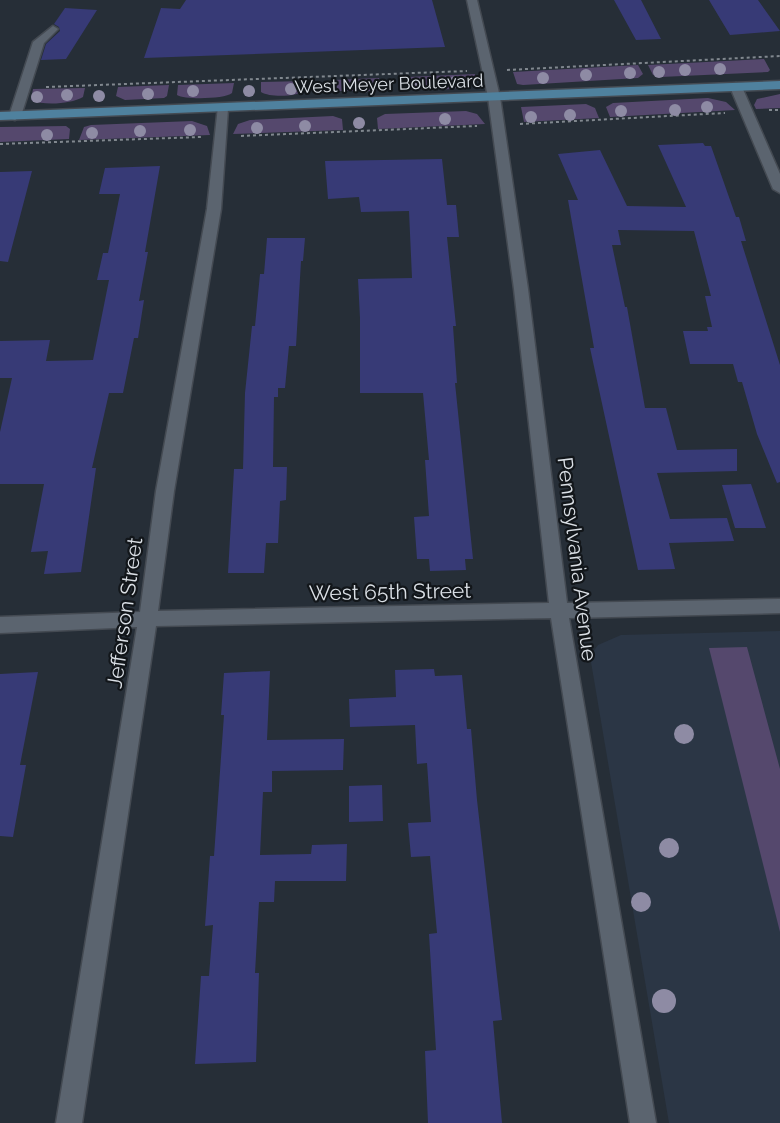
<svg xmlns="http://www.w3.org/2000/svg" width="780" height="1123" font-family="Raleway,sans-serif">
<style>
.built{fill:#2b3645}
.green{fill:#55486d}
.building{fill:#373a76}
.lines{fill:none;stroke-linecap:round;stroke-linejoin:round}
.minor-casing{stroke:#444a52;stroke-width:3}
.major-casing{stroke:#444a52;stroke-width:3}
.path{stroke:#81888f;stroke-width:2;stroke-dasharray:3 3;stroke-linecap:butt}
.minor{fill:#5b646f;fill-rule:evenodd}
.major{fill:#4f819e;fill-rule:evenodd}
.tree{fill:#8e8ba4}
.labels{text-anchor:middle;stroke-width:4.5;stroke-linejoin:round;paint-order:stroke}
.far-street-label{font-size:18px;fill:#dadfe5;stroke:#12161a}
.street-label{font-size:21px;fill:#dadfe5;stroke:#12161a}
</style>
<rect width="100%" height="100%" fill="#262e37"/>
<path class="built" d="M 780,631 L 780,1123 L 669,1123 L 591,662 L 593,652 L 598,645 L 621,635 Z"/>
<path class="green" d="M 764,59 L 770,70 L 768,72 L 661,77 L 653,75 L 648,65 Z
M 638,65 L 643,74 L 638,78 L 523,85 L 517,84 L 513,72 Z
M 475,74 C 475,94 428,89 413,89 L 408,77 Z
M 379,78 L 380,88 L 375,91 L 338,91 L 334,88 L 333,80 Z
M 306,81 L 307,89 C 298,97 271,98 261,92 L 261,82 Z
M 234,83 L 232,93 C 225,99 185,100 177,95 L 178,85 Z
M 169,85 L 167,96 L 164,98 L 125,100 L 116,96 L 118,87 Z
M 85,88 L 83,97 C 71,104 44,106 31,100 L 33,89 Z
M 780,94 L 780,108 L 756,109 L 754,105 L 757,99 Z
M 708,98 L 726,102 L 735,110 L 610,117 L 606,107 L 613,103 Z
M 586,104 L 595,108 L 599,118 L 524,122 L 521,107 Z
M 466,111 L 477,114 L 485,124 L 378,129 L 377,118 L 385,114 Z
M 333,116 L 342,119 L 343,130 L 233,134 L 238,124 L 250,120 Z
M 192,121 L 207,126 L 210,135 L 79,140 L 84,127 L 91,125 Z
M 66,126 L 70,129 L 69,139 L 0,142 L 0,127 Z
M 747,647 L 780,769 L 780,932 L 709,648 Z"/>
<path class="building" d="M 186,0 L 432,0 L 445,47 L 144,58 L 161,8 L 180,9 Z
M 614,0 L 641,0 L 661,39 L 636,40 Z
M 709,0 L 758,0 L 780,31 L 730,35 Z
M 65,8 L 97,10 L 66,59 L 41,60 L 46,44 L 60,31 L 59,27 L 54,24 Z
M 703,143 L 705,146 L 711,146 L 736,217 L 739,217 L 746,241 L 741,241 L 780,365 L 780,482 L 777,483 L 757,434 L 742,382 L 738,382 L 733,364 L 690,364 L 683,331 L 708,331 L 707,327 L 712,327 L 705,296 L 711,296 L 694,231 L 618,230 L 621,245 L 612,245 L 625,307 L 627,307 L 645,408 L 666,408 L 677,450 L 737,449 L 737,471 L 657,473 L 670,519 L 727,518 L 734,541 L 669,543 L 675,569 L 638,570 L 590,348 L 594,348 L 568,200 L 578,200 L 558,154 L 600,150 L 627,206 L 686,207 L 658,145 Z
M 442,159 L 447,205 L 456,205 L 459,237 L 447,237 L 456,326 L 453,326 L 457,383 L 455,383 L 473,559 L 465,559 L 466,570 L 430,571 L 429,559 L 417,559 L 414,517 L 429,516 L 425,460 L 429,460 L 423,393 L 360,393 L 360,318 L 358,279 L 412,278 L 409,211 L 361,212 L 359,197 L 328,199 L 325,161 Z
M 160,166 L 145,252 L 148,252 L 139,301 L 144,300 L 138,338 L 134,338 L 123,393 L 109,393 L 92,468 L 96,468 L 81,572 L 44,574 L 48,551 L 31,552 L 44,484 L 0,484 L 0,432 L 12,378 L 0,378 L 0,341 L 50,340 L 46,361 L 93,360 L 109,280 L 97,280 L 103,253 L 108,253 L 120,194 L 99,194 L 105,168 Z
M 32,171 L 8,262 L 0,261 L 0,172 Z
M 267,238 L 305,238 L 303,261 L 301,261 L 296,346 L 289,346 L 285,388 L 278,388 L 278,397 L 274,397 L 273,467 L 287,467 L 286,500 L 280,501 L 278,543 L 266,543 L 264,573 L 228,573 L 234,469 L 243,469 L 245,393 L 252,326 L 255,326 L 260,274 L 264,274 Z
M 751,484 L 766,528 L 735,528 L 722,485 Z
M 434,669 L 435,676 L 462,675 L 467,729 L 471,729 L 477,800 L 502,1020 L 493,1021 L 502,1123 L 428,1123 L 425,1051 L 436,1050 L 429,934 L 437,933 L 430,856 L 411,857 L 408,823 L 431,822 L 427,763 L 417,764 L 415,725 L 350,727 L 349,699 L 396,697 L 395,670 Z
M 270,671 L 267,740 L 344,739 L 343,770 L 272,771 L 272,792 L 263,792 L 260,855 L 311,854 L 312,845 L 347,844 L 346,881 L 275,881 L 274,902 L 259,902 L 255,973 L 259,973 L 256,1062 L 195,1064 L 201,976 L 209,976 L 213,925 L 205,926 L 210,856 L 214,856 L 224,715 L 221,715 L 224,673 Z
M 38,672 L 20,765 L 26,765 L 13,837 L 0,836 L 0,674 Z
M 382,785 L 383,821 L 349,822 L 349,786 Z"/>
<g class="lines">
<g class="minor-casing">
<path id="minor" d="M 467,0 L 477,0 L 500,97 L 528,289 L 567,603 L 780,599 L 780,613 L 569,618 L 656,1123 L 630,1123 L 551,618 L 156,626 L 82,1123 L 56,1123 L 137,627 L 0,633 L 0,617 L 140,612 L 156,491 L 207,209 L 218,106 L 226,106 L 228,109 L 221,209 L 174,491 L 158,611 L 549,603 L 514,289 L 488,97 Z
M 53,26 L 58,29 L 44,43 L 21,116 L 15,120 L 11,119 L 9,116 L 33,42 Z
M 736,83 L 742,87 L 780,174 L 780,193 L 773,189 L 730,87 Z"/>
</g>
<g class="major-casing">
<path id="major" d="M 780,81 L 780,89 L 0,120 L 0,112 Z"/>
</g>
<path class="path" d="M 507,70 L 780,56
M 46,87 L 467,71
M 769,110 L 780,110
M 520,124 L 725,113
M 241,136 L 477,126
M 0,144 L 201,137"/>
<use href="#minor" class="minor"/>
<use href="#major" class="major"/>
</g>
<g class="tree">
<circle cx="720" cy="69" r="6"/>
<circle cx="685" cy="70" r="6"/>
<circle cx="659" cy="72" r="6"/>
<circle cx="630" cy="73" r="6"/>
<circle cx="586" cy="75" r="6"/>
<circle cx="543" cy="78" r="6"/>
<circle cx="455" cy="82" r="6"/>
<circle cx="418" cy="84" r="6"/>
<circle cx="364" cy="87" r="6"/>
<circle cx="291" cy="89" r="6"/>
<circle cx="193" cy="91" r="6"/>
<circle cx="249" cy="91" r="6"/>
<circle cx="148" cy="94" r="6"/>
<circle cx="67" cy="95" r="6"/>
<circle cx="99" cy="96" r="6"/>
<circle cx="37" cy="97" r="6"/>
<circle cx="707" cy="107" r="6"/>
<circle cx="675" cy="110" r="6"/>
<circle cx="621" cy="111" r="6"/>
<circle cx="570" cy="115" r="6"/>
<circle cx="531" cy="117" r="6"/>
<circle cx="445" cy="119" r="6"/>
<circle cx="359" cy="123" r="6"/>
<circle cx="305" cy="126" r="6"/>
<circle cx="257" cy="128" r="6"/>
<circle cx="190" cy="130" r="6"/>
<circle cx="140" cy="131" r="6"/>
<circle cx="92" cy="133" r="6"/>
<circle cx="47" cy="135" r="6"/>
<circle cx="684" cy="734" r="10"/>
<circle cx="669" cy="848" r="10"/>
<circle cx="641" cy="902" r="10"/>
<circle cx="664" cy="1001" r="12"/>
</g>
<g class="labels">
<g class="far-street-label">
<text transform="translate(389 84) rotate(-2)" y="6">West Meyer Boulevard</text>
</g>
<g class="street-label">
<text transform="translate(577 559) rotate(83)" y="7">Pennsylvania Avenue</text>
<text transform="translate(390 592) rotate(-1)" y="7">West 65th Street</text>
<text transform="translate(125 613) rotate(-82)" y="7">Jefferson Street</text>
</g>
</g>
</svg>
